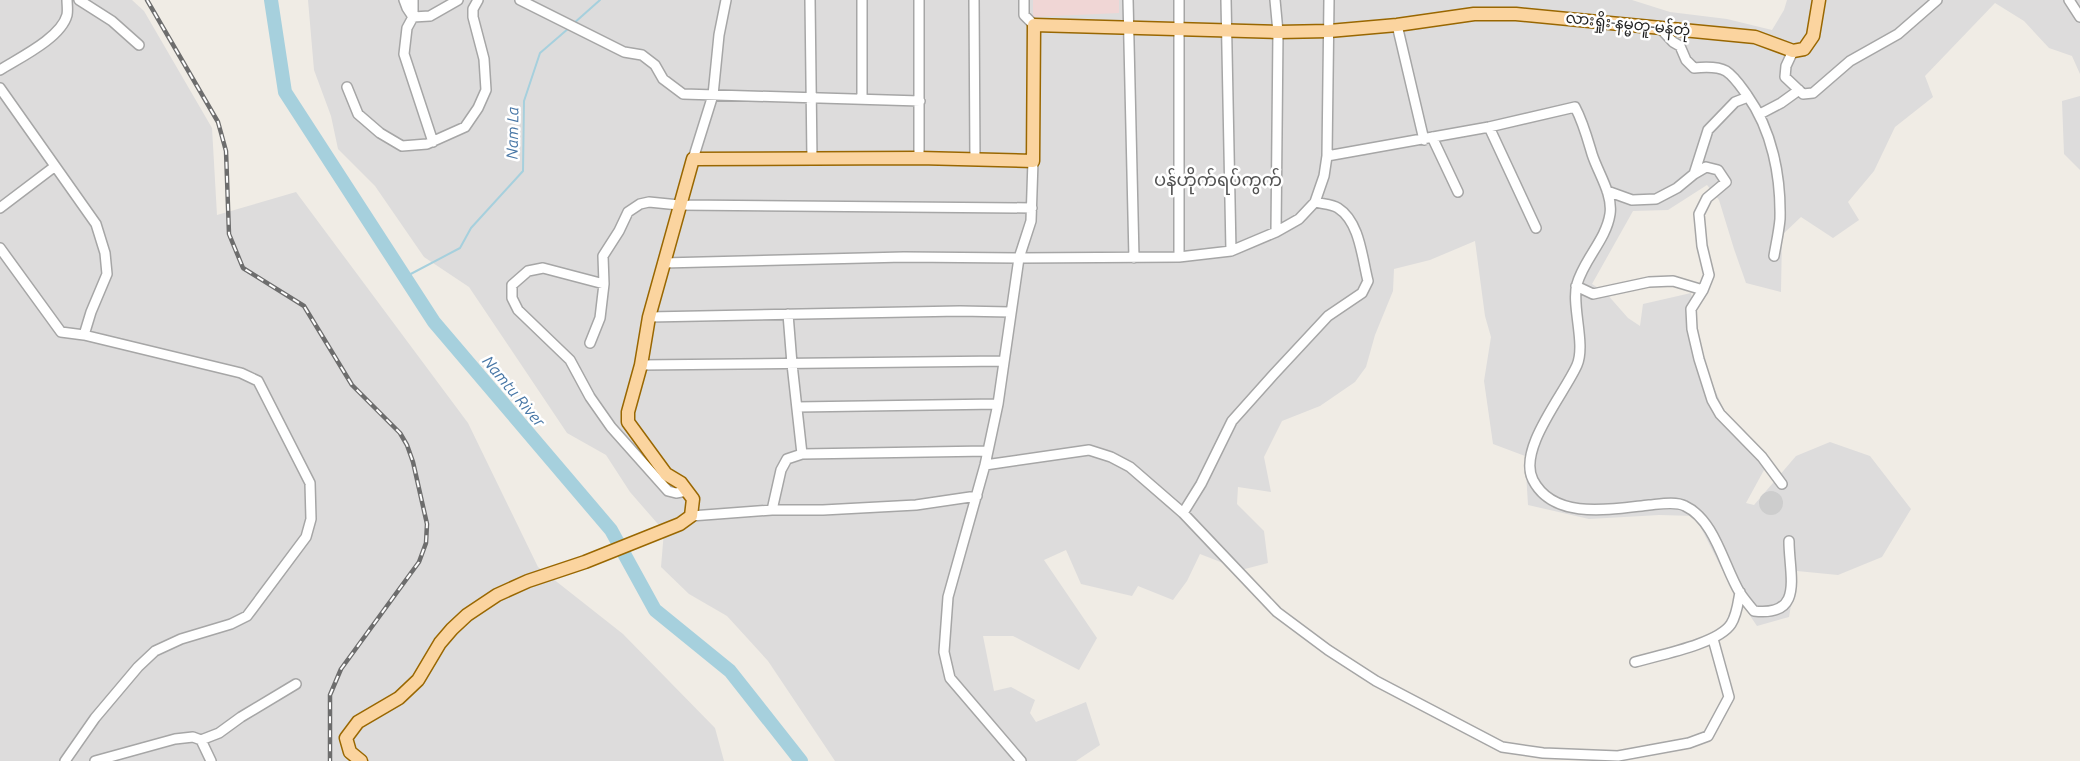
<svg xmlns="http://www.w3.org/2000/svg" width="2080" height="761" font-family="Ubuntu,'Noto Sans Myanmar',sans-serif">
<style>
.residential{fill:#dddcdc}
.commercial{fill:#f0d6d5}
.religious{fill:#cdcdcd}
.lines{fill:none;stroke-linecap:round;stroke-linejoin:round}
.stream{stroke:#a6d0dd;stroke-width:2}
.river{stroke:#a6d0dd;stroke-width:14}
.minor-casing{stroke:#a6a6a6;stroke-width:12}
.major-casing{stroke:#996701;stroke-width:15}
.minor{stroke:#fff;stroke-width:9}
.major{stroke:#fbd49f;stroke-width:12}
.rail-casing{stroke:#6d6d6d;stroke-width:4.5}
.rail{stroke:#fff;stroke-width:2;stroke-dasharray:7;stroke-linecap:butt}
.labels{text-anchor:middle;stroke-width:5;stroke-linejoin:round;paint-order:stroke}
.street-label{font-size:15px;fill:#1f1f1f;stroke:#fff}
.water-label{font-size:16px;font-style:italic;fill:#4877a6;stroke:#fff}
.quarter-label{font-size:18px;fill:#525252;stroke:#fff}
</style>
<rect width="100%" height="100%" fill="#f0ece5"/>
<path class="residential" d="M 0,0 L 132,0 L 144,11 L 212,128 L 217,215 L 296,192 L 468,423 L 538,567 L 623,634 L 715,728 L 724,761 L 0,761 Z
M 308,0 L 1632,0 L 1670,12 L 1727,19 L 1772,30 L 1784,10 L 1787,0 L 2080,0 L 2080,74 L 2072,56 L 2049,48 L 2024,21 L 1995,3 L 1925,76 L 1933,97 L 1895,127 L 1874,171 L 1848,202 L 1859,220 L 1833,238 L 1801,217 L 1782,235 L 1781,292 L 1746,283 L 1734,249 L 1719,200 L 1707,185 L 1668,210 L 1633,211 L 1592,284 L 1606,293 L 1628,318 L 1640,326 L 1643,304 L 1691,293 L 1706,370 L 1729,421 L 1770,459 L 1746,503 L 1754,505 L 1796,456 L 1830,442 L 1870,456 L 1911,509 L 1882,557 L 1838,575 L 1797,571 L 1789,617 L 1757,626 L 1732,589 L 1695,516 L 1659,515 L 1589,519 L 1528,505 L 1525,456 L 1493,444 L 1484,381 L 1491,337 L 1485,316 L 1475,241 L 1430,260 L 1394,269 L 1393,291 L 1375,335 L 1366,367 L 1355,382 L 1320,406 L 1282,421 L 1264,457 L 1271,492 L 1238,487 L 1237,504 L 1264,531 L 1268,563 L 1241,570 L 1200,554 L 1187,581 L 1173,600 L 1138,586 L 1132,596 L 1081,584 L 1066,550 L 1044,560 L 1097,638 L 1079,670 L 1013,636 L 983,636 L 994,691 L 1011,687 L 1035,700 L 1030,713 L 1036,722 L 1086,702 L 1100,745 L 1076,761 L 835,761 L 768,661 L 727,616 L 689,594 L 661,567 L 664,531 L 630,492 L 606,455 L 567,433 L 469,287 L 424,257 L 375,186 L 338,149 L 331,116 L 314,70 Z
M 2080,96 L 2080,170 L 2064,154 L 2062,101 Z"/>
<path class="commercial" d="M 1033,0 L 1119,0 L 1119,13 L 1033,17 Z"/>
<path class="religious" d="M1759 503a12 12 0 1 1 24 0a12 12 0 1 1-24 0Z"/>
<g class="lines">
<path class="stream" d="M 573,24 L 600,0
M 405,277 L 460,248 L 471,228 L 523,171 L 524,101 L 540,53 L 569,28"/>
<path class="river" d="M 271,0 L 285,92 L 434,322 L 611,530 L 655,610 L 730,671 L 801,761"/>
<g class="minor-casing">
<path id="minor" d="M 79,0 L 112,21 L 139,45
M 404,0 L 407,8 L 413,17 L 430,16 L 458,0
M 413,0 L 413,17 L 407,28 L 404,54 L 433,142
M 520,0 L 624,52 L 642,55 L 655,65 L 663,79 L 683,94 L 920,101
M 810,0 L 812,159
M 919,0 L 919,158
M 974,0 L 975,160
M 1024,0 L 1024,15 L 1034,25
M 1128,0 L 1134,258
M 1179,0 L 1179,257
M 1226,0 L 1231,251
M 1275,0 L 1278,32 L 1276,232
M 2069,0 L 2080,17
M 1397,25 L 1424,140
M 1659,27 L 1673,42 L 1680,46 L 1686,60 L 1694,68 C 1704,67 1717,66 1726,71 C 1735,77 1741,87 1747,95 C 1772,130 1781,176 1780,219 C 1779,231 1776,244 1774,256
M 1793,51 L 1786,66 L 1785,77 L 1803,94 L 1813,93 L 1850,61 L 1898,34 L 1937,0
M 0,70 C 19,58 61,38 67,15 C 68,10 67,4 67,0
M 347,87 L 358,114 L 380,133 L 402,146 L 427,144 L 465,127 L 478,108 L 486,90 L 484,59 L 473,17 L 473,9 L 478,0
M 0,88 L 96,224 L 105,253 L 107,274 L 91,312 L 84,335
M 862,99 L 862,0
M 1760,114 L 1781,103 L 1799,90
M 1489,127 L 1536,228
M 1432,137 L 1458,192
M 1327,156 L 1489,127 L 1575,107 C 1583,122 1587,137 1592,154 C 1598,173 1613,194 1610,214 C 1606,240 1584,259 1577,284 C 1571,305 1586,344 1577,365 C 1565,393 1517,449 1533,480 C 1554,521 1613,509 1649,505 C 1660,504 1676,501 1685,506 C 1715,520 1724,567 1740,593 C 1744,599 1749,605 1754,611 C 1805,617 1789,575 1789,541
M 693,159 L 713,95 L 719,35 L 726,0
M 1694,174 L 1706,167 L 1718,170 L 1726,182 L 1707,198 L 1699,214 L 1702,246 L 1709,275 L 1703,290 L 1691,309 L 1692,329 L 1699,359 L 1712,400 L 1720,414 L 1762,457 L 1782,484
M 1607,191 L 1632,200 L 1656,199 L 1677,188 L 1694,174 L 1708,130 L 1735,102 L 1748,97
M 0,208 L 54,167
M 0,248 L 61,332 L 84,335 L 241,373 L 258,381 L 310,483 L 311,519 L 306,537 L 247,616 L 231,624 L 181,639 L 155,651 L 138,667 L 95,718 L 65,761
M 663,263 L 904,257 L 1019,258 L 1179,257 L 1231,251 L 1276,232 L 1299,219 L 1315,202 L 1324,176 L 1327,156 L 1329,0
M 604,284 L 543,268 L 528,271 L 512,285 L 512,298 L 518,310 L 570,360 L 590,397 L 611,427 L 668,491 L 676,493 L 687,491
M 1576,286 L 1593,294 L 1649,282 L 1673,281 L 1703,290
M 788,314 L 792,364 L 802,454
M 649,317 L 960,311 L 1010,312
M 590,343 L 600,318 L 604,284 L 603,256 L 619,231 L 628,212 L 640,204 L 649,202 L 679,205 L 1032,208
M 641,365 L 1003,361
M 797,407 L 998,404
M 985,465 L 1089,450 L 1111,457 L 1130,467 L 1183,513 L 1277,612 L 1328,650 L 1376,681 L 1502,747 L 1543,753 L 1618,756 L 1689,743 L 1708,736 L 1729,697 L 1713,639
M 772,510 L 781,470 L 787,459 L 802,454 L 988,451
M 1183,513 L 1201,484 L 1232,421 L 1274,374 L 1328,316 L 1362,293 L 1368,281 C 1362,258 1360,222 1338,208 C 1332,204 1322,204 1315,202
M 691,516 L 772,510 L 823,510 L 916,505 L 977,496
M 1635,662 C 1659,655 1718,644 1731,624 C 1737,615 1738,603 1740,592
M 201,740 L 219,733 L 241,717 L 296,684
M 95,761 L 175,739 L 193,737 L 201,740 L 211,761
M 1021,761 L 950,678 L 944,652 L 948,597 L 985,465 L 998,404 L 1019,258 L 1031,221 L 1033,161"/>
</g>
<g class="major-casing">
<path id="major" d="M 361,761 L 350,752 L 346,738 L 358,722 L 399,698 L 418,680 L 440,643 L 452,629 L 467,615 L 497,595 L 528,581 L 585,562 L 680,524 L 691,516 L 693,499 L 681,483 L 666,474 L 628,422 L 628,412 L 641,365 L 649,317 L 693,159 L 919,158 L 1033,161 L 1034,25 L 1278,32 L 1329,31 L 1397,25 L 1474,14 L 1516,14 L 1755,37 L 1793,51 L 1804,49 L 1813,36 L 1819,0"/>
</g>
<use href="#minor" class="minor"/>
<use href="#major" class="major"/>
<g class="rail-casing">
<path id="rail" d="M 147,0 L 218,122 L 226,151 L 229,234 L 243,268 L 304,306 L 352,385 L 400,433 L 407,445 L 413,462 L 427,524 L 426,543 L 419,562 L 341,669 L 330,695 L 330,761"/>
</g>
<use href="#rail" class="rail"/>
</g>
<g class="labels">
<g class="street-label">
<text transform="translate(1628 24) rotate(6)" y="5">လားရှိုး-နမ္မတူ-မန်တုံ</text>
</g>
<g class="water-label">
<text transform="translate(512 133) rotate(-89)" y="6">Nam La</text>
<text transform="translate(514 391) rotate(50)" y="6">Namtu River</text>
</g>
<g class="quarter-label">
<text x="1218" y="186">ပန်ဟိုက်ရပ်ကွက်</text>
</g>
</g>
</svg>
